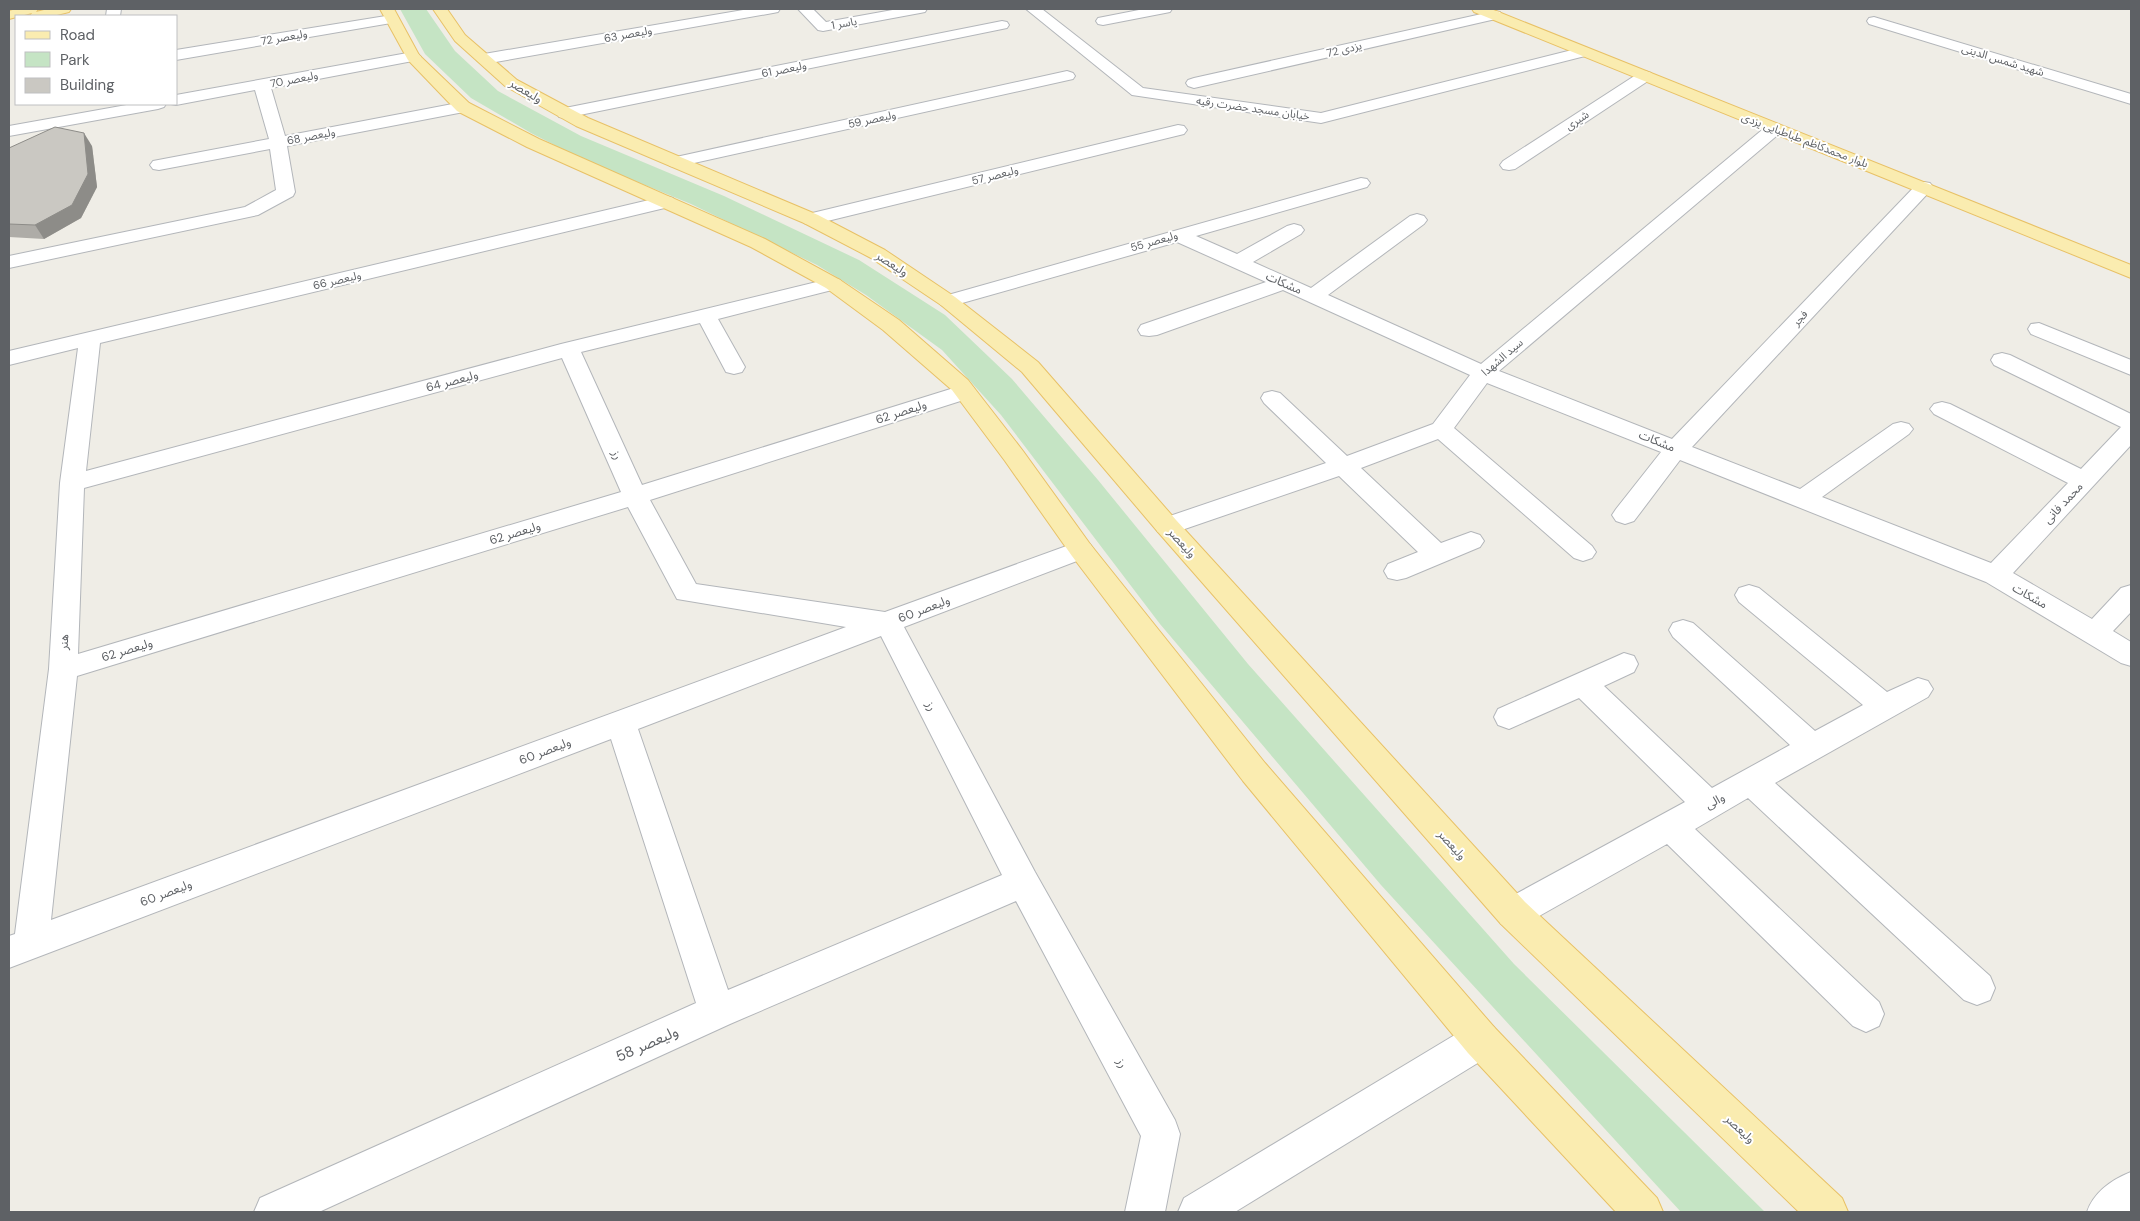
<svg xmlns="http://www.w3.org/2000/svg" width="2140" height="1221" font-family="'DM Sans','Noto Sans Arabic',sans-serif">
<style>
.green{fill:#c5e4c4}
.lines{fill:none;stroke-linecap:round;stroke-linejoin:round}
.minor-casing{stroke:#b3b6ba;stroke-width:2}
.major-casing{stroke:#e8c166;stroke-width:2}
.minor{fill:#fff;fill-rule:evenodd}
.major{fill:#faecb0;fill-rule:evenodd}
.wall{fill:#aeaca7}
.shaded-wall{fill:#8d8c88}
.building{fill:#cac8c2;stroke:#8d8c88}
.labels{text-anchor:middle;stroke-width:4;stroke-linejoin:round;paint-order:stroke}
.far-street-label{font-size:11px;fill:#5e6165;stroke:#fff}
.street-label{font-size:12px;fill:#5e6165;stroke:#fff}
.near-street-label{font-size:15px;fill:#5e6165;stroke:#fff}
</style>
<rect width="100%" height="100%" fill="#efede6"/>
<path class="green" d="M 400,9 L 426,9 L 455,51 L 498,91 L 581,136 L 724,196 L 859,260 L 945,315 L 1012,379 L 1098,480 L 1248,664 L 1514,964 L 1765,1212 L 1681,1212 L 1381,885 L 1160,624 L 1001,415 L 942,350 L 866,295 L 817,265 L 691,204 L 584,160 L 531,133 L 471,98 L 425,54 Z"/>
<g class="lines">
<g class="minor-casing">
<path id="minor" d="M 107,9 L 121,9 L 120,16 L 106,16 Z
M 749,9 L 780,9 L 778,12 L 773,13 L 484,64 L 479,62 L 476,59 L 479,56 L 484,54 Z
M 798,9 L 813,9 L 826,22 L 898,9 L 927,9 L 925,12 L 920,13 L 823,31 L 818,30 Z
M 1026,9 L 1042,9 L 1143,88 L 1321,113 L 1584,47 L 1589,49 L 1592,52 L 1589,55 L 1321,123 L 1132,95 Z
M 1144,9 L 1172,9 L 1170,12 L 1165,13 L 1103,25 L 1098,24 L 1096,21 L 1098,18 Z
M 1495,11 L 1500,12 L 1502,15 L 1500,18 L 1194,88 L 1188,86 L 1186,83 L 1188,80 L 1194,78 Z
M 392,15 L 397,16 L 399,19 L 397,22 L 176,60 L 176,50 Z
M 1874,17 L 2131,94 L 2131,104 L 1869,24 L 1867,21 L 1869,18 Z
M 1002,21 L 1007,22 L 1009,25 L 1007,28 L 565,118 L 559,117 L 557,113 L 559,109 L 565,108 Z
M 413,52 L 418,54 L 421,57 L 418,60 L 271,88 L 285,136 L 463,102 L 469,103 L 471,107 L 469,111 L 287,146 L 295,192 L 293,196 L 258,215 L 9,268 L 9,256 L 245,207 L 276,190 L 270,149 L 159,170 L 153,169 L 150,165 L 153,161 L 269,139 L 255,90 L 176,105 L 171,104 L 176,104 L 176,95 Z
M 1067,71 L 1073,73 L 1075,76 L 1073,79 L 676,167 L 670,166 L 667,162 L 670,158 L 676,157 Z
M 1645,71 L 1651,73 L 1653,76 L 1651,79 L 1515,169 L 1509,170 L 1503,169 L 1500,165 L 1503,161 L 1639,73 Z
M 132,104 L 166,104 L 164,107 L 158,109 L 9,136 L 9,126 Z
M 1774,124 L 1780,125 L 1783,129 L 1780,133 L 1499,371 L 1672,439 L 1918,183 L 1924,182 L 1930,183 L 1933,187 L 1930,191 L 1692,447 L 1800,489 L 1893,424 L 1901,422 L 1909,424 L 1913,429 L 1909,434 L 1822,497 L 1991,563 L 2068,483 L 1934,414 L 1930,409 L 1934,404 L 1942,402 L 1950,404 L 2081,469 L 2121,427 L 1994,365 L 1991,360 L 1994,355 L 2002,353 L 2010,355 L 2131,414 L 2131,445 L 2013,573 L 2092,619 L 2121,588 L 2131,585 L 2131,612 L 2113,631 L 2131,642 L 2131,666 L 2121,663 L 1986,582 L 1680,460 L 1634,521 L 1625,524 L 1616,521 L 1612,515 L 1616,509 L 1661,452 L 1487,383 L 1454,428 L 1592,546 L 1596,552 L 1592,558 L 1583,561 L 1574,558 L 1438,439 L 1361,468 L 1441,543 L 1471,532 L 1480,535 L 1484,541 L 1480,547 L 1406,578 L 1397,580 L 1388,578 L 1384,571 L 1388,564 L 1418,552 L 1339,476 L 1176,532 L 1167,535 L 1158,532 L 1154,526 L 1158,520 L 1326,463 L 1264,403 L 1261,398 L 1264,393 L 1272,391 L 1280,393 L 1347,456 L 1433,424 L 1470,375 L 1283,290 L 1157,335 L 1149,336 L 1141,335 L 1138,330 L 1141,325 L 1266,282 L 1177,242 L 948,307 L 941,305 L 938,301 L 941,297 L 1361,178 L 1367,179 L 1370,183 L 1367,187 L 1196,236 L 1237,254 L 1287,226 L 1294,224 L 1301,226 L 1304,230 L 1301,234 L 1253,262 L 1311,288 L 1410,216 L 1417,214 L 1424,216 L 1427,220 L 1424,224 L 1328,295 L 1481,364 L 1768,125 Z
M 1178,125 L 1184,126 L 1187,130 L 1184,134 L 811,225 L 804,223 L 802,219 L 804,215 Z
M 666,196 L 673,198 L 675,202 L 673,206 L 100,343 L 86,471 L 561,344 L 833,278 L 840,280 L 843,284 L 840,288 L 718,319 L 745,367 L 742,372 L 734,374 L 726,372 L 700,323 L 581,352 L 642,485 L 957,387 L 965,385 L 973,387 L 976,392 L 973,397 L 650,500 L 696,584 L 885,612 L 1072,544 L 1081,541 L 1090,544 L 1094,550 L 1090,556 L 904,627 L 1035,872 L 1175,1120 L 1180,1134 L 1165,1212 L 1125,1212 L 1141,1136 L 1016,901 L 730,1024 L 319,1212 L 254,1212 L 260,1198 L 696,1003 L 611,739 L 9,968 L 9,936 L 15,934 L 49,669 L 60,483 L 78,348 L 9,365 L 9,351 ZM 562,358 L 621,492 L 78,654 L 84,488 ZM 628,507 L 677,599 L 846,627 L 51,920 L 77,676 ZM 881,636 L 1002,875 L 728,990 L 638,729 Z
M 2039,323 L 2131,360 L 2131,375 L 2031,334 L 2028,329 L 2031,324 Z
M 1749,585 L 1759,588 L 1887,692 L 1918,678 L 1928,681 L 1933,689 L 1928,697 L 1775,783 L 1990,976 L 1995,988 L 1990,1000 L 1977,1005 L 1964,1000 L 1748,798 L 1695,829 L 1879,1002 L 1884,1014 L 1879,1026 L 1866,1032 L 1853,1026 L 1667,844 L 1525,924 L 1513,928 L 1501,924 L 1496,913 L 1501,902 L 1685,802 L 1579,698 L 1509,729 L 1498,725 L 1494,717 L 1498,709 L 1624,653 L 1634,656 L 1638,664 L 1634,672 L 1604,686 L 1712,788 L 1790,745 L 1673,637 L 1669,630 L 1673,623 L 1683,620 L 1693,623 L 1815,731 L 1863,705 L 1739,602 L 1735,595 L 1739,588 Z
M 1481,1022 L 1494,1027 L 1499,1040 L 1494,1053 L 1235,1212 L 1178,1212 L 1184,1198 L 1468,1027 Z
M 2131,1172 L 2131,1212 L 2087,1212 C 2094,1192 2111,1180 2131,1172 Z"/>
</g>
<g class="major-casing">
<path id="major" d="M 16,9 L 38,9 L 36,12 L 48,9 L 71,9 L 69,12 L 53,16 L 30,16 L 32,13 L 9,19 L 9,11 Z
M 380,9 L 394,9 L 419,55 L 469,103 L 539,139 L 765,239 L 840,280 L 899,320 L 968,380 L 1023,451 L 1090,544 L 1265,763 L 1494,1027 L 1657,1198 L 1663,1212 L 1616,1212 L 1468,1053 L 1243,781 L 1072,556 L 1005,461 L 952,390 L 883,330 L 826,288 L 751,247 L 527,147 L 457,111 L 408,60 Z
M 433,9 L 447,9 L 465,35 L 517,80 L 588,118 L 818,215 L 885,250 L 955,297 L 1038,362 L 1176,520 L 1525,902 L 1842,1198 L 1848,1212 L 1799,1212 L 1501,924 L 1158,532 L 1022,372 L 941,305 L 871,258 L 804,223 L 576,126 L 505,86 L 455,41 Z
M 1472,9 L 1491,9 L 2131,265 L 2131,278 L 1474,12 Z"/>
</g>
<use href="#minor" class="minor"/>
<use href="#major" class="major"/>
</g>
<path class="wall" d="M 92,146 L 97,187 L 81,218 L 44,239 L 9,237 L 9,148 Z"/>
<path class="shaded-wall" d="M 84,133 L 92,146 L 97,187 L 81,218 L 44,239 L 35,225 Z"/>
<path class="building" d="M 55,127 L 84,133 L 88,174 L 72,205 L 35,225 L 9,224 L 9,148 Z"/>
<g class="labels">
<g class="far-street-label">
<text transform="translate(844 23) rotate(-10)" y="4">یاسر 1</text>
<text transform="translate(628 34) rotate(-10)" y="4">ولیعصر 63</text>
<text transform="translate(284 37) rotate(-10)" y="4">ولیعصر 72</text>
<text transform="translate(1344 49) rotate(-13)" y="4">یزدی 72</text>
<text transform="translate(2003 60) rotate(17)" y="4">شهید شمس الدینی</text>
<text transform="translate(784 69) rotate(-11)" y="4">ولیعصر 61</text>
<text transform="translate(294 79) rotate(-11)" y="4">ولیعصر 70</text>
<text transform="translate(1253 108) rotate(8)" y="4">خیابان مسجد حضرت رقیه</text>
<text transform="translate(872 119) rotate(-12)" y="4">ولیعصر 59</text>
<text transform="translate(1577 120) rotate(-33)" y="4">شیری</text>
<text transform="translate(311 136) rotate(-11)" y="4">ولیعصر 68</text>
<text transform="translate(1805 140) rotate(21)" y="4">بلوار محمدکاظم طباطبایی یزدی</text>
<text transform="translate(995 175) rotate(-14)" y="4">ولیعصر 57</text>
<text transform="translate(1154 241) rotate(-16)" y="4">ولیعصر 55</text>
<text transform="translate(337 280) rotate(-13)" y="4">ولیعصر 66</text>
<text transform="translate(1800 318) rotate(-47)" y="4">فجر</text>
<text transform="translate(1502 357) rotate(-41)" y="4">سید الشهدا</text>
</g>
<g class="street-label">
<text transform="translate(526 91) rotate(31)" y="4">ولیعصر</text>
<text transform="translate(892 264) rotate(33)" y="4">ولیعصر</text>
<text transform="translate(1284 283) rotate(24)" y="4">مشکات</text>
<text transform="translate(452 381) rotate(-15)" y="4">ولیعصر 64</text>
<text transform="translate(901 412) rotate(-18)" y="4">ولیعصر 62</text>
<text transform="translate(1657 441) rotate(22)" y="4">مشکات</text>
<text transform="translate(617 455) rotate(66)" y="4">رز</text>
<text transform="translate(2063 503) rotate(-47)" y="4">محمد فانی</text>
<text transform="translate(515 533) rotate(-17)" y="4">ولیعصر 62</text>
<text transform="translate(1182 543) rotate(48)" y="4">ولیعصر</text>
<text transform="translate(2030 596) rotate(30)" y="4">مشکات</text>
<text transform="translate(924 609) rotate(-21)" y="4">ولیعصر 60</text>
<text transform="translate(64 642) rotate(-87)" y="4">هنر</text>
<text transform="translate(127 650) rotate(-17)" y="4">ولیعصر 62</text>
<text transform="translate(931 706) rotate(62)" y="4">رز</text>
<text transform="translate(545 751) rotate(-21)" y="4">ولیعصر 60</text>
<text transform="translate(1715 801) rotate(-28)" y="4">والی</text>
<text transform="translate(1452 845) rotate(48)" y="4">ولیعصر</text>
<text transform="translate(166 893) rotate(-21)" y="4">ولیعصر 60</text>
<text transform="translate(1122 1063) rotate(61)" y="4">رز</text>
<text transform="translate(1740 1129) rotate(43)" y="4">ولیعصر</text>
</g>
<g class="near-street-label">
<text transform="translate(647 1044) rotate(-24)" y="5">ولیعصر 58</text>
</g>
</g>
<rect width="2140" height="1221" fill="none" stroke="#5e6165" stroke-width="20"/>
<rect x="15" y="15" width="162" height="90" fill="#ffffff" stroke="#bfc0c1"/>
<rect x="25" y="31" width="25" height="8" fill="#faecb0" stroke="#bfc0c1"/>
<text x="60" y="40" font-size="15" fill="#5e6165">Road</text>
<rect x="25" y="52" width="25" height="15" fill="#c5e4c4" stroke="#bfc0c1"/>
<text x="60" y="65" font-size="15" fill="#5e6165">Park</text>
<rect x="25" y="78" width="25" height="15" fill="#cac8c2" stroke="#bfc0c1"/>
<text x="60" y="90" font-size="15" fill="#5e6165">Building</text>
</svg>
